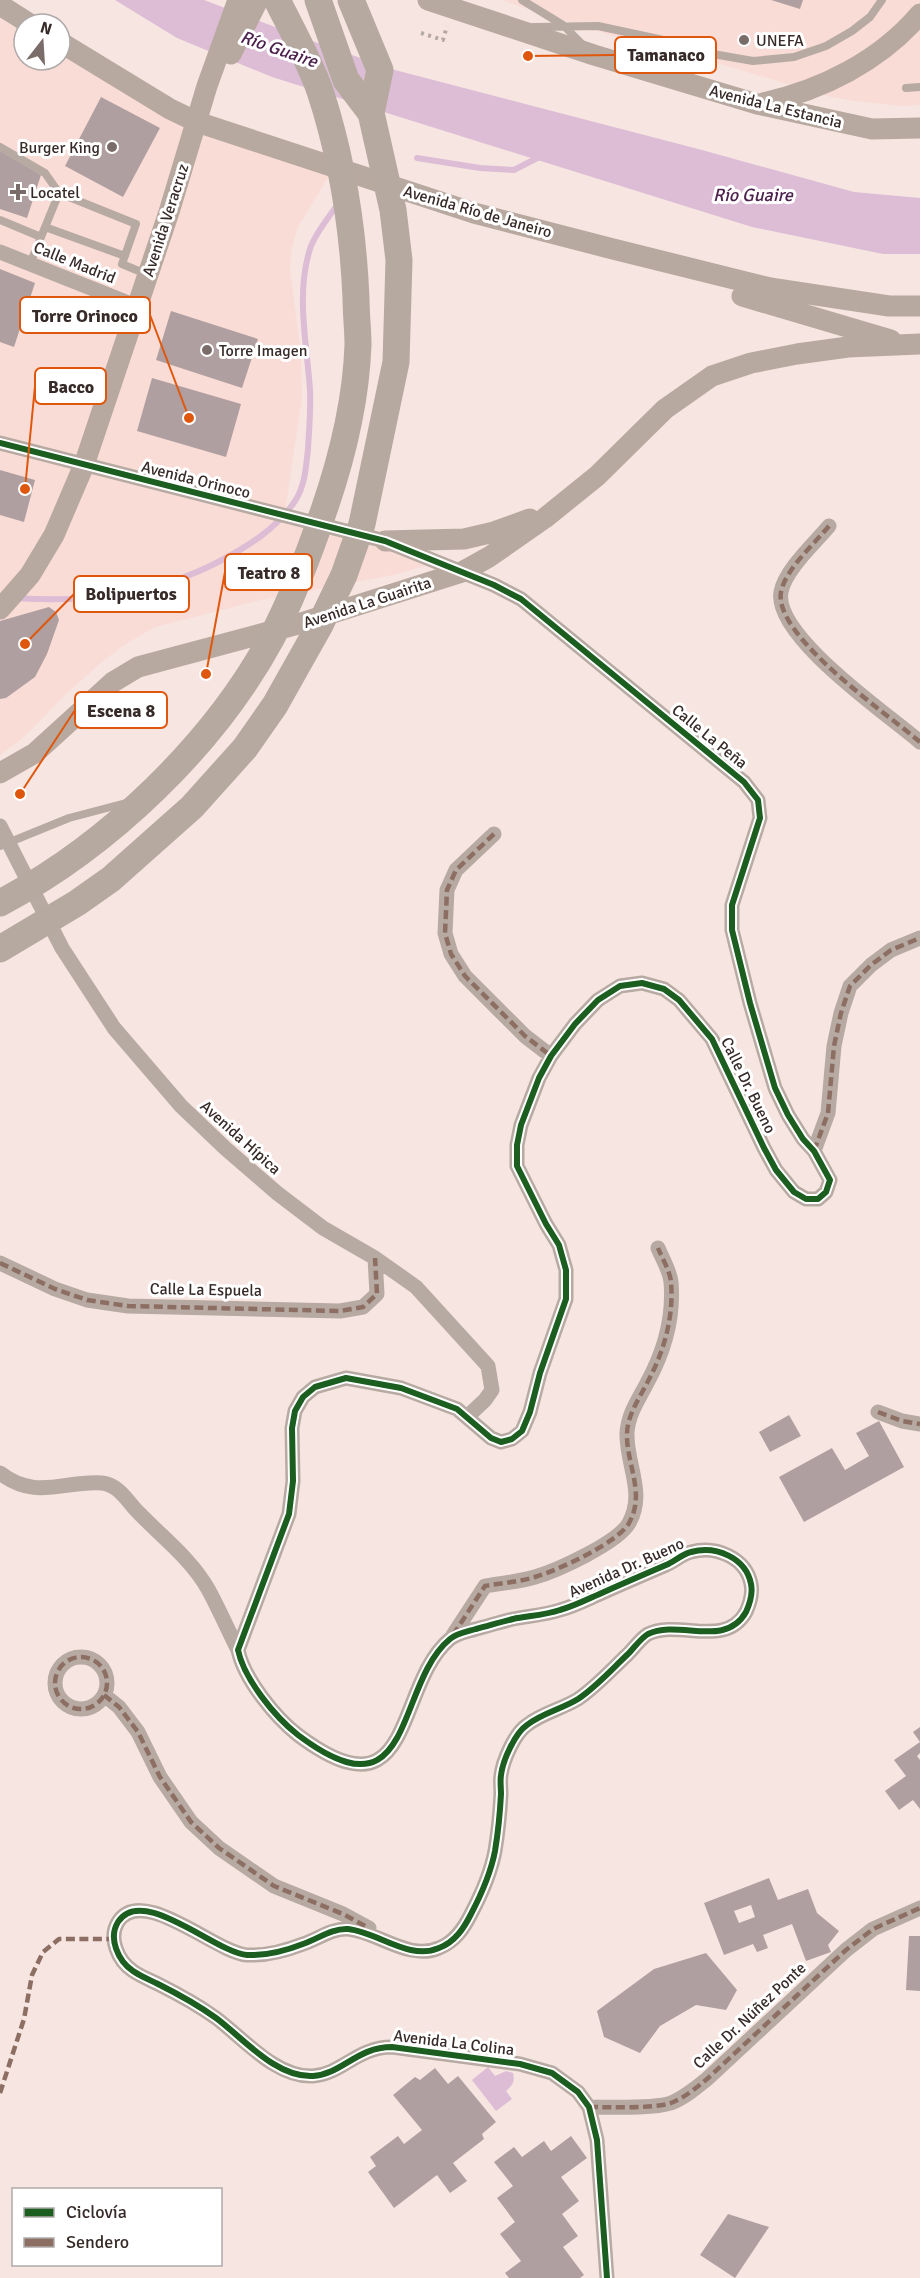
<svg xmlns="http://www.w3.org/2000/svg" width="920" height="2278" font-family="Signika,sans-serif">
<style>
.built{fill:#fadcd6}
.water{fill:#dcbdd5}
.lines{fill:none;stroke-linecap:round;stroke-linejoin:round}
.stream{stroke:#dcbdd5;stroke-width:6}
.building{fill:#b09fa0;fill-rule:evenodd}
.path{stroke:#b4a9a2;stroke-width:4;stroke-dasharray:3 4.5;stroke-linecap:butt}
.lane{stroke:#b7aaa2;stroke-width:8}
.street{stroke:#b7aaa2;stroke-width:15}
.secondary{stroke:#b8a9a0;stroke-width:21}
.highway{stroke:#b6a9a0;stroke-width:27}
.quiet{stroke:#8d6e63;stroke-width:4.5;stroke-dasharray:9 4.5;stroke-linecap:butt}
.cycleway-casing{stroke:#fff;stroke-width:10}
.cycleway{stroke:#1b5e20;stroke-width:6}
.poi-dot{fill:#7a6c69;stroke:#fff;stroke-width:2}
.labels{text-anchor:middle;stroke-width:6;stroke-linejoin:round;paint-order:stroke}
.poi-label{font-size:16px;fill:#372b29;stroke:#fff;text-anchor:start}
.street-label{font-size:16px;fill:#372b29;stroke:#fff}
.water-label{font-size:18px;font-style:italic;fill:#4d214e;stroke:#fff}
.leader{fill:none;stroke:#df570d;stroke-width:2}
.callout-dot{fill:#df570d;stroke:#fff;stroke-width:2}
.callout{fill:#fff;stroke:#df570d;stroke-width:2}
.callout-label{font-size:18px;text-anchor:middle;font-weight:bold;fill:#372b29}
</style>
<rect width="100%" height="100%" fill="#f7e5e1"/>
<path class="built" d="M 501,0 L 920,0 L 920,105 L 901,106 L 854,101 L 831,97 L 704,59 L 673,55 Z
M 0,18 L 24,33 L 24,60 L 60,60 L 60,55 L 179,123 L 224,142 L 332,171 L 297,229 L 292,248 L 290,269 L 301,355 L 302,397 L 285,512 L 437,560 L 425,566 L 393,575 L 261,600 L 155,627 L 126,644 L 103,661 L 65,695 L 22,739 L 0,755 Z"/>
<path class="water" d="M 115,0 L 204,0 L 312,41 L 395,70 L 702,150 L 854,192 L 920,198 L 920,254 L 883,254 L 752,227 L 272,77 L 177,38 Z
M 488,2067 L 495,2076 L 506,2071 L 513,2073 C 515,2082 513,2085 506,2091 L 512,2099 L 496,2111 L 472,2080 Z"/>
<g class="lines">
<path class="stream" d="M 417,158 L 480,168 L 514,170 L 541,156
M 15,598 C 89,603 156,595 222,560 C 250,545 277,528 295,501 C 305,486 306,467 308,449 C 309,430 311,410 310,390 C 307,344 295,292 311,246 C 317,231 329,217 338,204"/>
</g>
<path class="building" d="M 771,0 L 803,0 L 800,9 Z
M 101,97 L 160,128 L 123,197 L 65,166 Z
M 0,150 L 41,175 L 27,218 L 0,209 Z
M 0,269 L 35,283 L 14,347 L 0,342 Z
M 171,311 L 258,339 L 242,388 L 156,360 Z
M 152,378 L 241,404 L 226,457 L 137,431 Z
M 0,470 L 35,480 L 24,522 L 0,515 Z
M 49,607 L 56,612 L 59,620 L 47,654 L 35,677 L 6,698 L 0,699 L 0,621 Z
M 789,1415 L 801,1436 L 770,1452 L 759,1432 Z
M 879,1421 L 904,1467 L 804,1522 L 779,1477 L 832,1448 L 845,1470 L 869,1456 L 856,1433 Z
M 920,1727 L 920,1753 L 917,1756 L 920,1760 L 920,1809 L 913,1800 L 899,1810 L 885,1791 L 906,1776 L 894,1760 L 920,1742 L 913,1732 Z
M 769,1878 L 778,1900 L 808,1889 L 817,1913 L 839,1931 L 828,1945 L 831,1952 L 806,1961 L 792,1924 L 763,1935 L 768,1948 L 757,1952 L 753,1944 L 724,1955 L 704,1903 ZM 751,1905 L 755,1917 L 739,1923 L 734,1911 Z
M 909,1936 L 920,1936 L 920,1991 L 906,1990 Z
M 706,1953 L 737,1990 L 726,2010 L 696,2005 L 660,2026 L 640,2053 L 604,2037 L 597,2011 L 654,1969 Z
M 435,2068 L 448,2084 L 458,2076 L 496,2122 L 482,2134 L 484,2139 L 453,2163 L 467,2181 L 450,2193 L 437,2175 L 394,2208 L 368,2172 L 376,2166 L 370,2157 L 398,2136 L 404,2144 L 422,2130 L 393,2095 L 415,2077 L 420,2080 Z
M 571,2136 L 587,2158 L 561,2177 L 579,2201 L 562,2214 L 578,2236 L 563,2247 L 584,2275 L 580,2278 L 509,2278 L 505,2273 L 521,2261 L 500,2234 L 515,2222 L 497,2198 L 513,2186 L 494,2162 L 514,2147 L 522,2157 L 544,2141 L 551,2151 Z
M 728,2214 L 769,2227 L 735,2278 L 700,2255 Z"/>
<g class="lines">
<path class="path" d="M 421,33 L 443,40 L 447,26"/>
<path class="lane" d="M 522,0 L 563,25 L 581,43
M 534,27 L 598,26 L 682,44 L 713,54 L 753,61 L 794,57 L 826,46 L 852,31 L 870,17 L 882,0
M 906,88 L 920,87
M 0,147 L 45,173 L 59,193
M 0,220 L 41,237
M 45,227 L 125,256
M 30,264 L 59,193 L 136,224 L 122,264 L 146,274
M 0,846 L 69,818 L 126,803"/>
<path class="street" d="M 0,252 L 136,306
M 0,443 L 385,541 L 494,585 L 521,599 L 744,782 L 758,800 L 760,818 L 732,905 L 732,930 L 750,1003 L 775,1088 L 788,1115 L 803,1139 L 814,1151 L 830,1180 L 826,1192 L 818,1199 L 806,1199 L 794,1192 L 776,1170 L 764,1148 L 712,1039 L 679,1000 L 664,989 L 642,983 L 620,986 L 598,1000 L 575,1024 L 551,1056 L 539,1078 L 521,1125 L 517,1145 L 517,1166 L 546,1224 L 559,1245 L 566,1270 L 566,1299 L 540,1373 L 530,1412 L 522,1431 L 512,1439 L 501,1442 L 491,1438 L 457,1409 L 401,1388 L 346,1378 L 315,1387 L 303,1397 L 295,1411 L 292,1428 L 293,1481 L 289,1514 L 238,1650 C 244,1679 275,1717 298,1735 C 416,1824 394,1685 450,1639 C 457,1633 466,1632 476,1629 C 488,1626 500,1622 513,1619 C 528,1616 545,1615 560,1610 C 575,1606 590,1598 604,1592 C 624,1583 645,1574 666,1565 C 674,1562 682,1554 691,1552 C 716,1545 746,1558 751,1584 C 753,1593 750,1603 746,1612 C 725,1649 679,1619 648,1634 C 641,1638 634,1648 628,1654 C 612,1669 596,1687 578,1699 C 562,1709 542,1713 527,1725 C 515,1733 503,1760 501,1775 C 500,1781 501,1788 501,1794 C 500,1813 498,1833 495,1851 C 491,1872 481,1895 471,1914 C 464,1928 455,1942 439,1948 C 409,1961 378,1932 348,1929 C 332,1928 318,1939 303,1944 C 285,1951 267,1956 247,1955 C 216,1953 142,1884 118,1922 C 108,1938 118,1961 133,1971 C 140,1976 150,1980 158,1984 C 178,1994 198,2005 216,2018 C 243,2038 276,2078 313,2076 C 342,2074 357,2047 392,2047 L 520,2064 L 552,2073 L 578,2092 L 589,2107 L 597,2140 L 607,2278
M 829,526 C 814,544 785,570 781,592 C 773,636 889,715 920,742
M 0,826 L 62,948 L 114,1028 L 181,1106 L 225,1148 L 277,1193 L 323,1228 L 375,1258 L 416,1287 L 488,1366 L 492,1390 L 485,1400 L 467,1417
M 494,834 L 456,870 L 447,890 L 445,933 L 451,954 L 465,976 L 525,1036 L 551,1056
M 814,1151 L 828,1113 L 834,1046 L 841,1013 L 850,986 L 871,965 L 891,950 L 920,938
M 0,1263 L 55,1289 L 87,1300 L 128,1306 L 340,1311 L 363,1307 L 377,1294 L 375,1258
M 878,1412 L 902,1421 L 920,1424
M 0,1473 C 36,1501 64,1480 102,1483 C 120,1485 128,1503 140,1514 C 163,1538 191,1559 208,1589 C 219,1609 228,1630 238,1650
M 453,1635 L 485,1586 C 501,1583 519,1582 535,1577 C 556,1571 618,1543 629,1523 C 646,1493 626,1464 627,1433 C 628,1414 639,1399 647,1383 C 664,1352 674,1317 671,1282 C 670,1271 662,1258 658,1248
M55 1683a26 26 0 1 1 52 0a26 26 0 1 1-52 0Z
M 104,1695 L 119,1707 L 138,1732 L 160,1777 L 191,1822 L 219,1848 L 274,1886 L 343,1914 L 369,1928
M 589,2107 C 609,2107 653,2109 671,2103 C 684,2098 696,2088 707,2079 L 846,1950 L 873,1929 L 920,1908"/>
<path class="secondary" d="M 428,0 L 594,55 L 757,104 L 872,129 L 920,128
M 0,5 L 30,24
M 60,42 L 170,109 L 197,122 L 474,213 L 609,248 L 770,288 L 889,306 L 920,306
M 231,54 L 258,0
M 763,103 C 822,90 880,61 920,14
M 742,296 L 891,340
M 385,541 L 464,539 L 494,532 L 530,519
M 0,609 L 30,575 L 54,535 L 84,465 L 169,212 L 207,86 L 238,0
M 0,773 L 35,753 L 113,682 L 138,667 L 298,624 L 462,572 L 489,557 L 545,518 L 597,476 L 665,409 L 712,376 L 751,363 L 797,354 L 848,347 L 920,344"/>
<path class="highway" d="M 351,0 L 380,70 L 371,113
M 0,903 C 108,846 214,745 272,637 C 293,597 309,554 324,510 C 342,458 356,401 358,345 C 358,330 356,314 356,298 C 353,228 342,158 320,91 C 309,60 292,30 277,0
M 0,949 L 77,903 L 111,879 L 192,807 L 245,748 L 275,705 L 320,625 L 344,575 L 362,524 L 396,362 L 399,260 L 393,210 L 371,113 L 346,80 L 318,0"/>
<path class="quiet" d="M 829,526 C 814,544 785,570 781,592 C 773,636 889,715 920,742
M 494,834 L 456,870 L 447,890 L 445,933 L 451,954 L 465,976 L 525,1036 L 551,1056
M 814,1151 L 828,1113 L 834,1046 L 841,1013 L 850,986 L 871,965 L 891,950 L 920,938
M 0,1263 L 55,1289 L 87,1300 L 128,1306 L 340,1311 L 363,1307 L 377,1294 L 375,1258
M 878,1412 L 902,1421 L 920,1424
M 453,1635 L 485,1586 C 501,1583 519,1582 535,1577 C 556,1571 618,1543 629,1523 C 646,1493 626,1464 627,1433 C 628,1414 639,1399 647,1383 C 664,1352 674,1317 671,1282 C 670,1271 662,1258 658,1248
M55 1683a26 26 0 1 1 52 0a26 26 0 1 1-52 0Z
M 104,1695 L 119,1707 L 138,1732 L 160,1777 L 191,1822 L 219,1848 L 274,1886 L 343,1914 L 369,1928
M 0,2093 L 24,2019 L 32,1975 L 43,1952 L 59,1939 L 114,1939
M 589,2107 C 609,2107 653,2109 671,2103 C 684,2098 696,2088 707,2079 L 846,1950 L 873,1929 L 920,1908"/>
<g class="cycleway-casing">
<path id="cycleway" d="M 0,443 L 385,541 L 494,585 L 521,599 L 744,782 L 758,800 L 760,818 L 732,905 L 732,930 L 750,1003 L 775,1088 L 788,1115 L 803,1139 L 814,1151 L 830,1180 L 826,1192 L 818,1199 L 806,1199 L 794,1192 L 776,1170 L 764,1148 L 712,1039 L 679,1000 L 664,989 L 642,983 L 620,986 L 598,1000 L 575,1024 L 551,1056 L 539,1078 L 521,1125 L 517,1145 L 517,1166 L 546,1224 L 559,1245 L 566,1270 L 566,1299 L 540,1373 L 530,1412 L 522,1431 L 512,1439 L 501,1442 L 491,1438 L 457,1409 L 401,1388 L 346,1378 L 315,1387 L 303,1397 L 295,1411 L 292,1428 L 293,1481 L 289,1514 L 238,1650 C 244,1679 275,1717 298,1735 C 416,1824 394,1685 450,1639 C 457,1633 466,1632 476,1629 C 488,1626 500,1622 513,1619 C 528,1616 545,1615 560,1610 C 575,1606 590,1598 604,1592 C 624,1583 645,1574 666,1565 C 674,1562 682,1554 691,1552 C 716,1545 746,1558 751,1584 C 753,1593 750,1603 746,1612 C 725,1649 679,1619 648,1634 C 641,1638 634,1648 628,1654 C 612,1669 596,1687 578,1699 C 562,1709 542,1713 527,1725 C 515,1733 503,1760 501,1775 C 500,1781 501,1788 501,1794 C 500,1813 498,1833 495,1851 C 491,1872 481,1895 471,1914 C 464,1928 455,1942 439,1948 C 409,1961 378,1932 348,1929 C 332,1928 318,1939 303,1944 C 285,1951 267,1956 247,1955 C 216,1953 142,1884 118,1922 C 108,1938 118,1961 133,1971 C 140,1976 150,1980 158,1984 C 178,1994 198,2005 216,2018 C 243,2038 276,2078 313,2076 C 342,2074 357,2047 392,2047 L 520,2064 L 552,2073 L 578,2092 L 589,2107 L 597,2140 L 607,2278"/>
</g>
<use href="#cycleway" class="cycleway"/>
</g>
<g class="poi-dot">
<circle cx="744" cy="40" r="6"/>
<circle cx="112" cy="147" r="6"/>
<path d="M15 183h6v6h6v6h-6v6h-6v-6h-6v-6h6z"/>
<circle cx="207" cy="350" r="6"/>
</g>
<g class="labels">
<g class="poi-label">
<text x="756" y="46">UNEFA</text>
<text x="100" y="153" text-anchor="end">Burger King</text>
<text x="30" y="198">Locatel</text>
<text x="219" y="356">Torre Imagen</text>
</g>
<g class="street-label">
<text transform="translate(776 106) rotate(14)" y="6">Avenida La Estancia</text>
<text transform="translate(478 211) rotate(16)" y="6">Avenida Río de Janeiro</text>
<text transform="translate(165 220) rotate(-72)" y="6">Avenida Veracruz</text>
<text transform="translate(75 262) rotate(22)" y="6">Calle Madrid</text>
<text transform="translate(196 479) rotate(14)" y="6">Avenida Orinoco</text>
<text transform="translate(367 602) rotate(-18)" y="6">Avenida La Guairita</text>
<text transform="translate(710 736) rotate(39)" y="6">Calle La Peña</text>
<text transform="translate(749 1085) rotate(64)" y="6">Calle Dr. Bueno</text>
<text transform="translate(241 1137) rotate(42)" y="6">Avenida Hípica</text>
<text transform="translate(206 1289) rotate(1)" y="6">Calle La Espuela</text>
<text transform="translate(626 1567) rotate(-24)" y="6">Avenida Dr. Bueno</text>
<text transform="translate(749 2015) rotate(-43)" y="6">Calle Dr. Núñez Ponte</text>
<text transform="translate(454 2042) rotate(7)" y="6">Avenida La Colina</text>
</g>
<g class="water-label">
<text transform="translate(279 49) rotate(19)" y="6">Río Guaire</text>
<text x="753" y="201">Río Guaire</text>
</g>
</g>
<path class="leader" d="M528 56L615 55M189 418L150 315M25 489L35 386M206 674L225 572M25 644L74 594M20 794L75 710"/>
<g class="callout-dot">
<circle cx="528" cy="56" r="6"/>
<circle cx="189" cy="418" r="6"/>
<circle cx="25" cy="489" r="6"/>
<circle cx="206" cy="674" r="6"/>
<circle cx="25" cy="644" r="6"/>
<circle cx="20" cy="794" r="6"/>
</g>
<g class="callout">
<rect x="615" y="37" width="101" height="36" rx="6"/>
<rect x="20" y="297" width="130" height="36" rx="6"/>
<rect x="35" y="368" width="71" height="36" rx="6"/>
<rect x="225" y="554" width="87" height="36" rx="6"/>
<rect x="74" y="576" width="115" height="36" rx="6"/>
<rect x="75" y="692" width="92" height="36" rx="6"/>
</g>
<g class="callout-label">
<text x="666" y="61">Tamanaco</text>
<text x="85" y="322">Torre Orinoco</text>
<text x="71" y="393">Bacco</text>
<text x="269" y="579">Teatro 8</text>
<text x="131" y="600">Bolipuertos</text>
<text x="121" y="717">Escena 8</text>
</g>
<rect x="12" y="2188" width="210" height="78" fill="#ffffff" stroke="#afaaa9" stroke-width="1.5"/>
<rect x="24" y="2208" width="30" height="9" fill="#1b5e20" stroke="#afaaa9" stroke-width="1.5"/>
<text x="66" y="2218" font-size="18" fill="#372b29">Ciclovía</text>
<rect x="24" y="2238" width="30" height="9" fill="#8d6e63" stroke="#afaaa9" stroke-width="1.5"/>
<text x="66" y="2248" font-size="18" fill="#372b29">Sendero</text>
<g transform="translate(42 42) rotate(17)"><circle r="28" fill="#ffffff" stroke="#afaaa9" stroke-width="1.5"/>
<path d="M0-4.5L10 22L0 15L-10 22Z" fill="#7a6c69"/>
<text y="-9" font-size="16" font-weight="bold" text-anchor="middle" fill="#372b29">N</text>
</g>
</svg>
